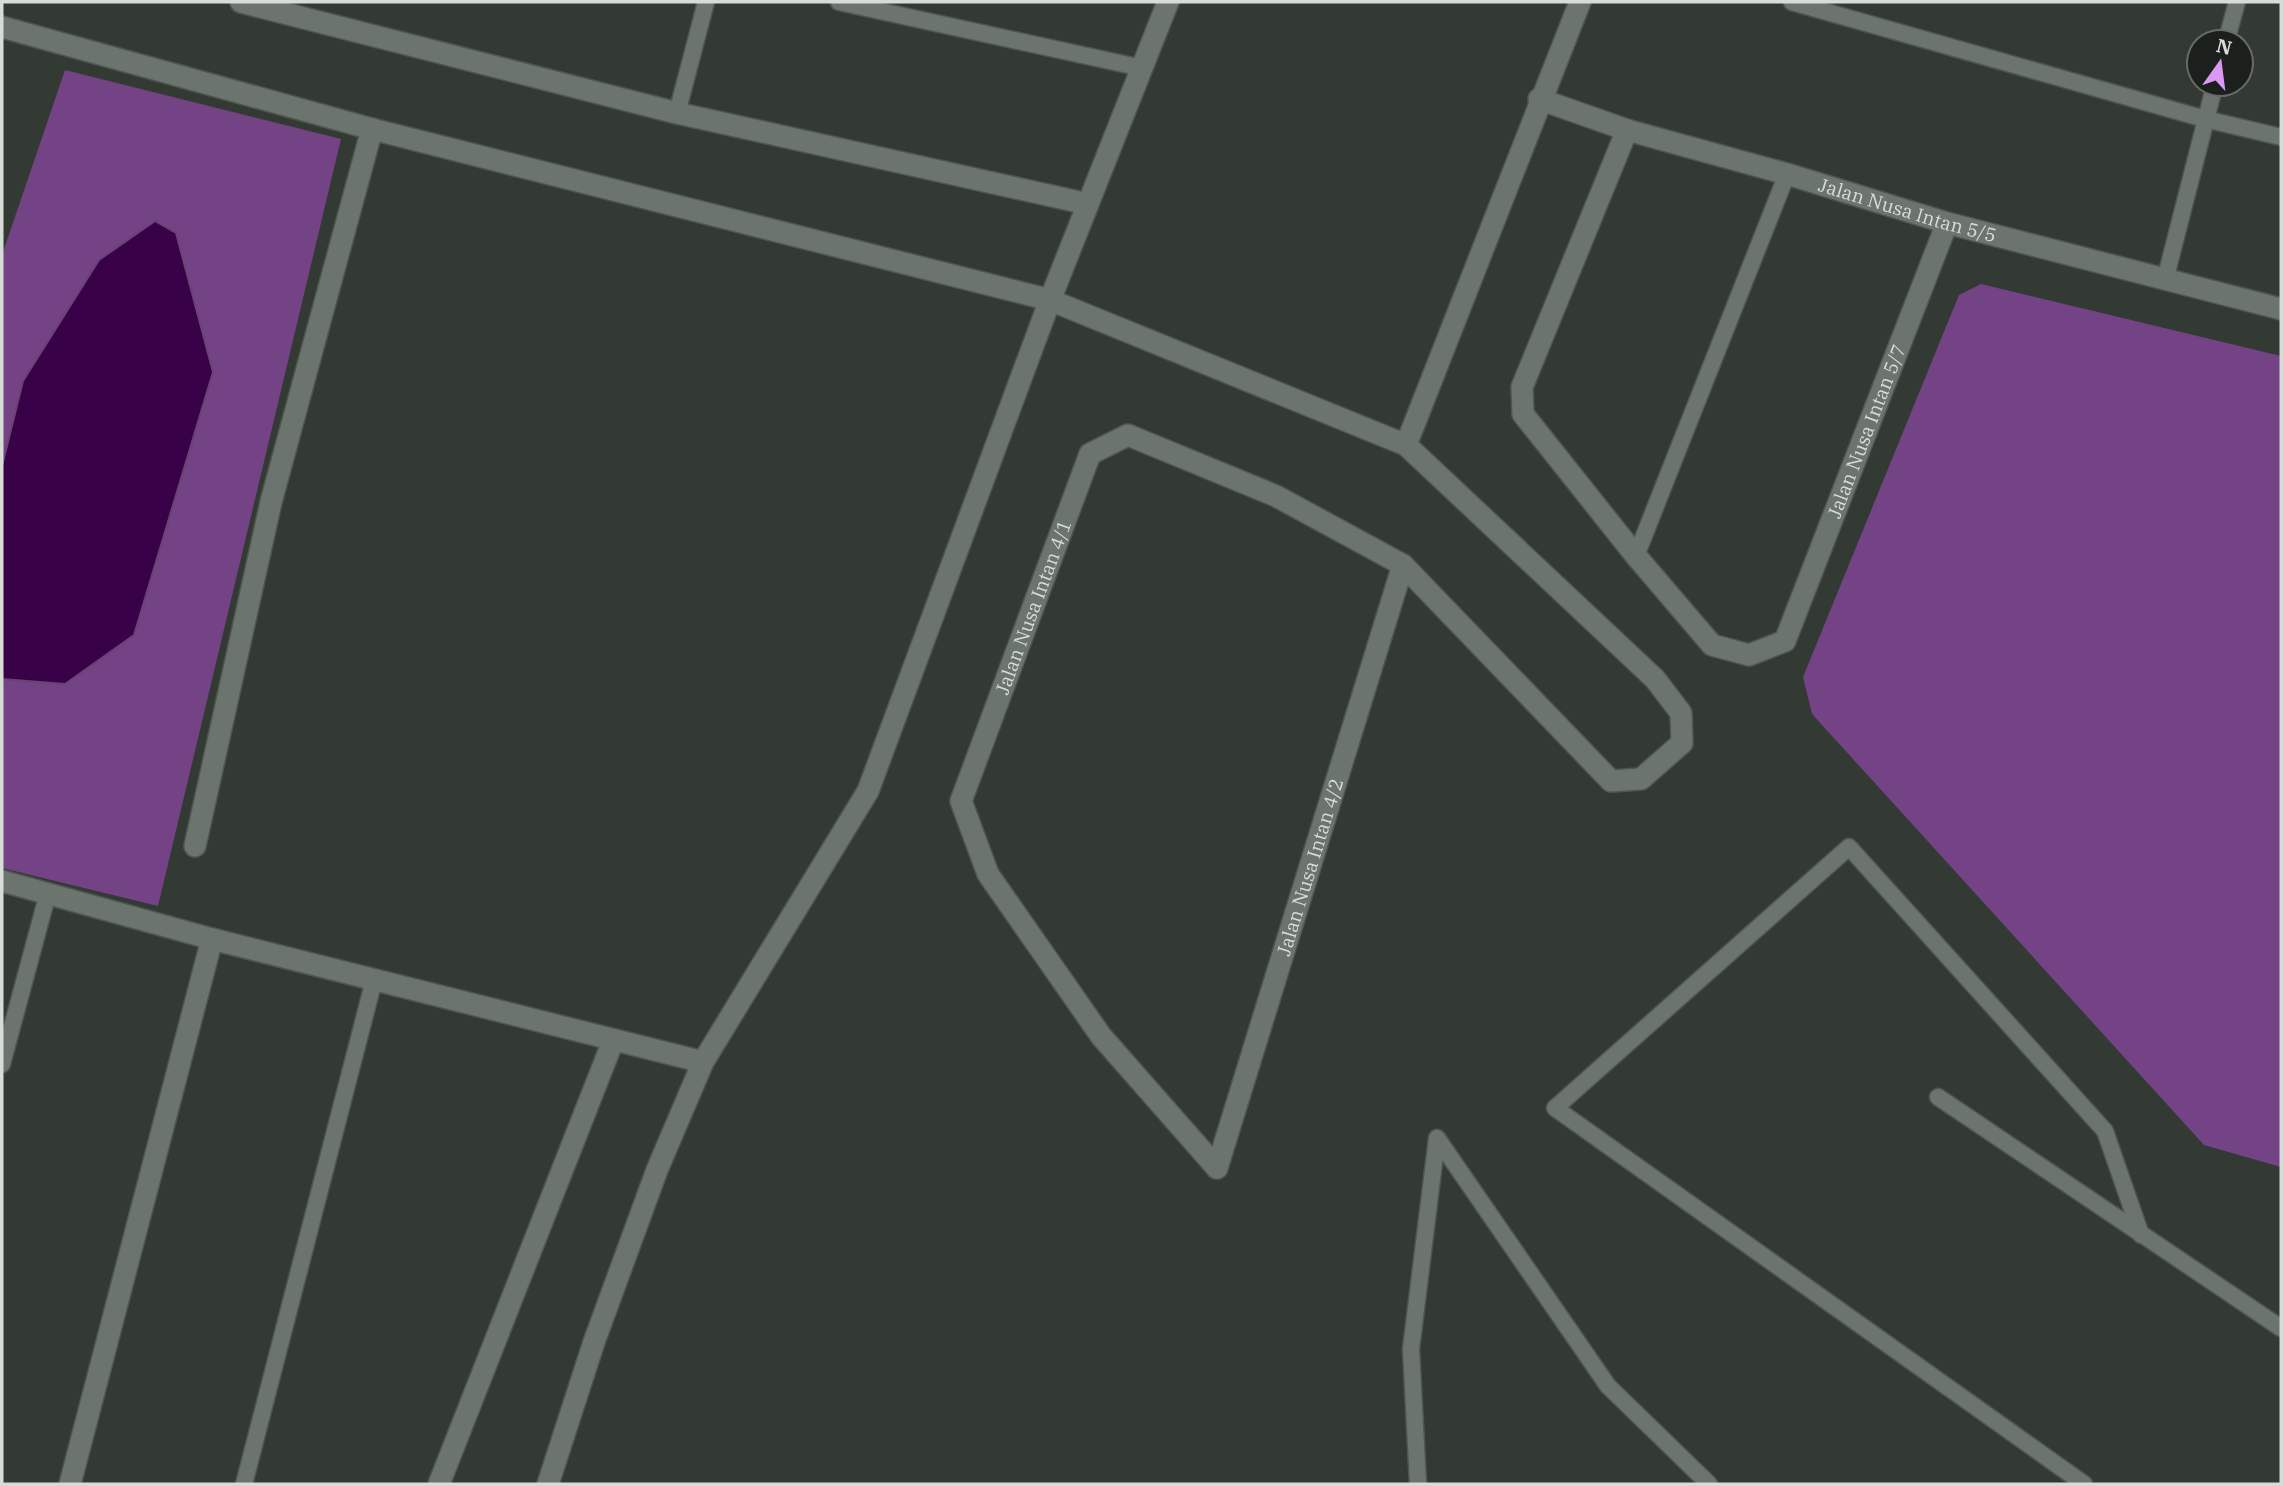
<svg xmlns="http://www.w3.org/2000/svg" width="2283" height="1486" font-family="'IBM Plex Serif',serif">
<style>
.green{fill:#734385}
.water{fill:#390248;stroke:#684373;stroke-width:2}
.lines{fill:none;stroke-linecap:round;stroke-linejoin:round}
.service-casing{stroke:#4f5550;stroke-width:19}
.minor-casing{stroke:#4f5550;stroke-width:24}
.service{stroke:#6c756d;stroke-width:16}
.minor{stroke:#6c756d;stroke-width:21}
.labels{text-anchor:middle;stroke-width:6;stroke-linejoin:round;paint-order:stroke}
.street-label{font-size:19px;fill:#d7dcd7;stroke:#1c201d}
</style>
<rect width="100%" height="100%" fill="#323a33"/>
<path class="green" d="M 65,70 L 341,139 L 158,906 L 2,868 L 2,255 Z
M 1981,284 L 2281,356 L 2281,1167 L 2204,1145 L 1812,714 L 1803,677 L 1959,295 Z"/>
<path class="water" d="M 155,221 L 176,233 L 213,372 L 134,635 L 65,684 L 2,679 L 2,466 L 23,381 L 99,260 Z"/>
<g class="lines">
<g class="service-casing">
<path id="service" d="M 839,2 L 1142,68
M 1792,2 L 2205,119 L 2281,137
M 2226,42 L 2237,2
M 677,113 L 706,2
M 2165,280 L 2215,84
M 1636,556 L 1787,174
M 2,1064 L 48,893
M 1938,1097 L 2281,1328
M 1437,1138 L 1608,1386 L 1709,1484
M 244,1484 L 374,980
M 1418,1484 L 1411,1349 L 1437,1138
M 2084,1484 L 1555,1108 L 1849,847 L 2105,1131 L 2141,1235"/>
</g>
<g class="minor-casing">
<g id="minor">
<path d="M 241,2 L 677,113 L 1088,204"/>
<path d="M 2,27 L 372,129 L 1050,300 L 1406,445 L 1580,2"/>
<path id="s1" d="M 1539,99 L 1627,130 L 1787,174 L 1947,223 L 2281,309"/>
<path id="s2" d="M 1627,130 L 1522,387 L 1523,414 L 1636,556 L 1712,645 L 1749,655 L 1785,641 L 1947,223"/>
<path d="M 195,846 L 271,502 L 372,129"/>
<path d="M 2,881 L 212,939 L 703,1062"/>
<path id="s3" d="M 1217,1168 L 1101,1036 L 988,874 L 961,801 L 1090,454 L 1128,435 L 1276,496 L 1403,565 L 1611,781 L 1641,779 L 1682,743 L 1681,713 L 1655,679 L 1406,445"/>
<path id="s4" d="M 1217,1168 L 1403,565"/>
<path d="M 70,1484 L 212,939"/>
<path d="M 439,1484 L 613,1041"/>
<path d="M 548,1484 L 594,1342 L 657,1170 L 703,1062 L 868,791 L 1050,300 L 1168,2"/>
</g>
</g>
<use href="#service" class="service"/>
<use href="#minor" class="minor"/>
</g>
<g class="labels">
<g class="street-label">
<text dy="7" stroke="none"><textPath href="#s1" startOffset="385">Jalan Nusa Intan 5/5</textPath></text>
<text dy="7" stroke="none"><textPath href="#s2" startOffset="905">Jalan Nusa Intan 5/7</textPath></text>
<text dy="7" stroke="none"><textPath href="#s3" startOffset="658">Jalan Nusa Intan 4/1</textPath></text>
<text dy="7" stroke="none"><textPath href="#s4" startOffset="315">Jalan Nusa Intan 4/2</textPath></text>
</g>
</g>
<rect width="2283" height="1486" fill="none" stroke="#d7dcd7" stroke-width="7"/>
<g transform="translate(2220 63) rotate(14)"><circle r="33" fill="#1c201d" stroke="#676b67" stroke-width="2"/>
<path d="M0-5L12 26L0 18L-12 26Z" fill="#dc99f4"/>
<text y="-10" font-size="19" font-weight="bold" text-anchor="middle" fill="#d7dcd7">N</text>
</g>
</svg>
